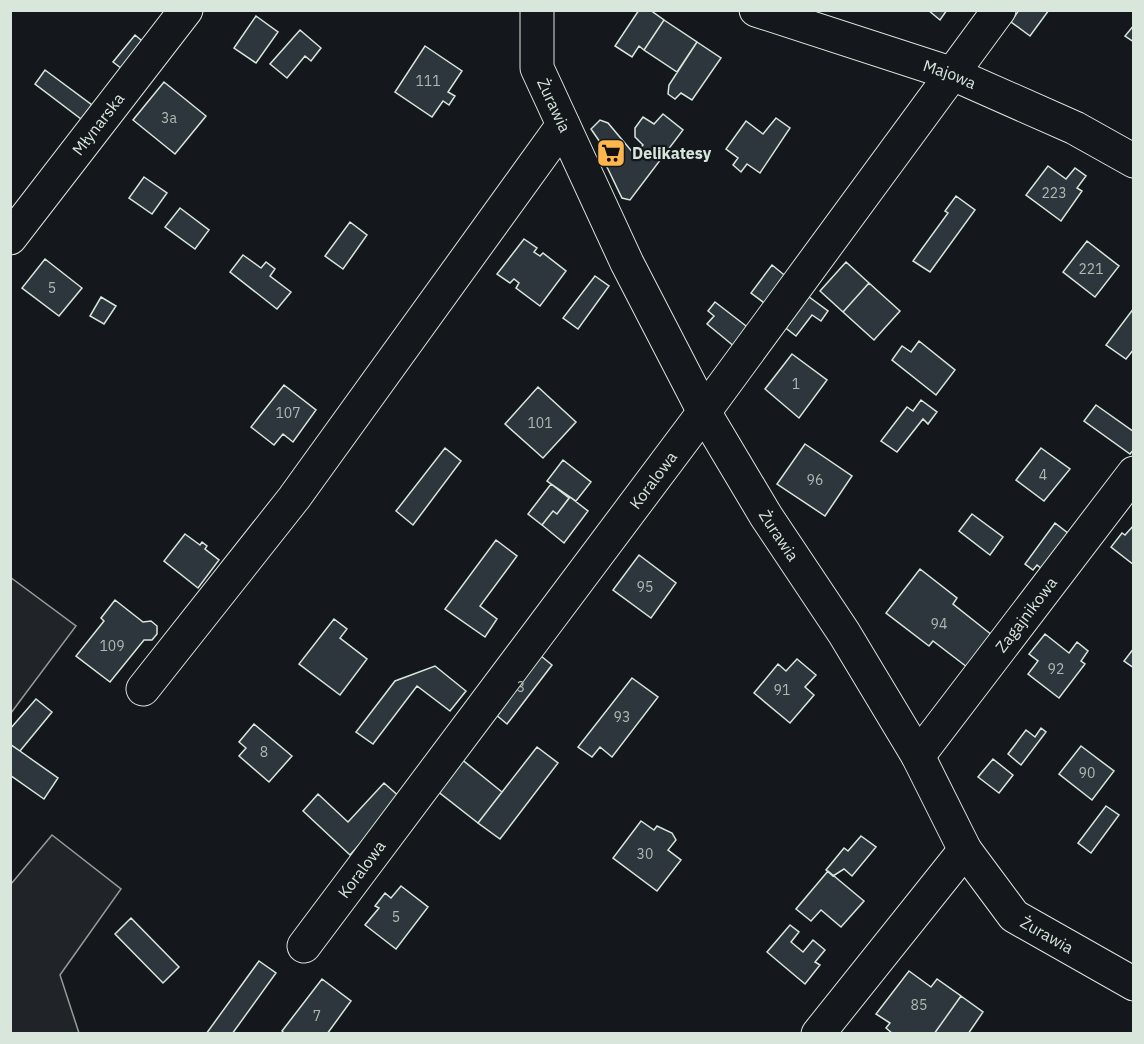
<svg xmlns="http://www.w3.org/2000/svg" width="1144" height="1044" font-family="'IBM Plex Sans',sans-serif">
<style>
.green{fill:#202428;stroke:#939e99;stroke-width:1.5}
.building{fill:#2c363c;stroke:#d8e6dc;stroke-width:1.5}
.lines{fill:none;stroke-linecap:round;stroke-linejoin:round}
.minor-casing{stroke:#d8e6dc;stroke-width:35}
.minor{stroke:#14181c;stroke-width:33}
.labels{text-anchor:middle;stroke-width:4.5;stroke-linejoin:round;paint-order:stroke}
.number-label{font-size:14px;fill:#adbab4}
.street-label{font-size:16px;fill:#d8e6dc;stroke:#14181c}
.poi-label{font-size:16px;font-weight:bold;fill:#d8e6dc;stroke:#14181c;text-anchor:start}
</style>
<rect width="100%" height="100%" fill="#14181c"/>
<path class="green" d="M 10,577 L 76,626 L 11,713 L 10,713 Z
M 52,835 L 121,889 L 60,975 L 79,1033 L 11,1033 L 11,884 Z"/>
<path class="building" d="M 639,10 L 650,10 L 664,20 L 644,50 L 639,46 L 632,57 L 615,46 Z
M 928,10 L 947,10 L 940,20 Z
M 1019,10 L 1049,10 L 1030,36 L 1011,22 Z
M 256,16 L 278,32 L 256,63 L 234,48 Z
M 664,20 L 697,42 L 677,72 L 644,50 Z
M 1134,25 L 1134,42 L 1125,36 Z
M 300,30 L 321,48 L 311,61 L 305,56 L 287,78 L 270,64 Z
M 135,35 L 147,45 L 126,72 L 113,62 Z
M 697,42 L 721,58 L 692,100 L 681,93 L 675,99 L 668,94 L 669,85 Z
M 425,46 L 462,71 L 448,92 L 455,96 L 449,105 L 443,101 L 432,117 L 395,92 Z
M 45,70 L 92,105 L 81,119 L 35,84 Z
M 164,82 L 206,116 L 175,154 L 133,120 Z
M 663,114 L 683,130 L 630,200 L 622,198 L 607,167 L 613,161 L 591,129 L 600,120 L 608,123 L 634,154 L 643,145 L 635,137 L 635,128 L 643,117 L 654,124 Z
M 776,118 L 790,128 L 760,173 L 747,164 L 741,172 L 733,165 L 738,158 L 726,149 L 746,121 L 763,134 Z
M 1048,166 L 1066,179 L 1075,168 L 1086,176 L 1077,188 L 1082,191 L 1061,221 L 1026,195 Z
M 144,177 L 167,193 L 152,214 L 129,198 Z
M 956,196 L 975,210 L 930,272 L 913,261 L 948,213 L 945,211 Z
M 180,208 L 209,230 L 195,249 L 165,227 Z
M 350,222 L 367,235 L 343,269 L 325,256 Z
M 524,239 L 537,248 L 534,252 L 540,256 L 543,253 L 566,271 L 540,306 L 516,288 L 519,283 L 514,279 L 510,283 L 497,274 Z
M 1087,241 L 1119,266 L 1095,297 L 1063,272 Z
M 243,255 L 261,268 L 266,262 L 275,269 L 270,276 L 291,292 L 277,309 L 230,272 Z
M 45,259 L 82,288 L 59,316 L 22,288 Z
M 846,262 L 869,283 L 843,312 L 820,291 Z
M 772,265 L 788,278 L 767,305 L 751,293 Z
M 595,276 L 609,286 L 578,329 L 563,318 Z
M 869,283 L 900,311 L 874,340 L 843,312 Z
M 801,291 L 828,311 L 821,321 L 812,315 L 796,336 L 778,322 Z
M 101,297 L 116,306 L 104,324 L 90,316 Z
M 715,302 L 750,329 L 735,347 L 707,324 L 714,316 L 708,311 Z
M 1134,308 L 1134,349 L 1126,359 L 1106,345 Z
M 919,341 L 955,370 L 936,395 L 892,360 L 902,346 L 911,352 Z
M 792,354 L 827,380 L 799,418 L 765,389 Z
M 284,385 L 316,410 L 293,442 L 283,434 L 274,445 L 251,427 Z
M 538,387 L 576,422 L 543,458 L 505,424 Z
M 921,400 L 937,412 L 928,424 L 923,419 L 897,452 L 881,441 L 907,407 L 913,411 Z
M 1096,405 L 1134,432 L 1134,449 L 1130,454 L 1084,421 Z
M 805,444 L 852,476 L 825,516 L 777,484 Z
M 445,448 L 461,461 L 413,525 L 396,511 Z
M 1041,448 L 1070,469 L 1044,501 L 1016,480 Z
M 563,460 L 591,482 L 576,501 L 547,481 Z
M 551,484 L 569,498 L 557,514 L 553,511 L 542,525 L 528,514 Z
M 570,497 L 588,511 L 564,543 L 542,525 L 553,511 L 557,514 Z
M 972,514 L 1003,537 L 990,555 L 959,531 Z
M 1055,523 L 1069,534 L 1042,569 L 1037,565 L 1033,570 L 1025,564 Z
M 1134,525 L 1134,565 L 1111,547 L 1122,533 L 1125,535 Z
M 185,534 L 200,545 L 202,542 L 207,546 L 205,549 L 219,560 L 198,588 L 164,561 Z
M 496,540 L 517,556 L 480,606 L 497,619 L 485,637 L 445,609 Z
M 639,555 L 676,583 L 651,618 L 613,590 Z
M 920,569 L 957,598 L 953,604 L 992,635 L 967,667 L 933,641 L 929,646 L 886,613 Z
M 115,600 L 143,622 L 151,621 L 157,626 L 157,634 L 152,640 L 144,640 L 110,682 L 76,656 L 104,621 L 101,618 Z
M 334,619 L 347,629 L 340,638 L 367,659 L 340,695 L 299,664 Z
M 1045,634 L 1069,653 L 1077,642 L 1088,651 L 1081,661 L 1085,664 L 1059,698 L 1028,674 L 1038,661 L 1029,654 Z
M 1134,648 L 1134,668 L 1124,661 Z
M 535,651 L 552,665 L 507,724 L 489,709 Z
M 797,659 L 816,675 L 805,687 L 814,695 L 790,723 L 754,693 L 778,664 L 786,671 Z
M 435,666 L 466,691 L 450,711 L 417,686 L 373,744 L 356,732 L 395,681 Z
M 632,678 L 658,697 L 612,757 L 600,747 L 592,757 L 578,747 Z
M 36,699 L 52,712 L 20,751 L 10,744 L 10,729 Z
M 254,724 L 292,756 L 269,782 L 239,756 L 246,748 L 239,742 Z
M 1041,728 L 1046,732 L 1021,765 L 1008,754 L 1026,730 L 1035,737 Z
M 10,744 L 58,778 L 44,799 L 10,775 Z
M 1081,746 L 1114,771 L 1092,800 L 1059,774 Z
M 537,747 L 558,763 L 500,839 L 478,823 Z
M 460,758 L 502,792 L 478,823 L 436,790 Z
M 993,759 L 1013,775 L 999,793 L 978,777 Z
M 384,783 L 401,798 L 350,855 L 303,811 L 318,794 L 348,822 Z
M 1106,806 L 1119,815 L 1091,853 L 1078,843 Z
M 641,821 L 654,830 L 657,826 L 672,833 L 676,840 L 668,850 L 681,860 L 657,891 L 613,858 Z
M 861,836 L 876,847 L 852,876 L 844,869 L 833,876 L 826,870 L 844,848 L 848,851 Z
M 828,871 L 864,901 L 841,927 L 821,910 L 811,921 L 796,909 Z
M 401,886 L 428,907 L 396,949 L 365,925 L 379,908 L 375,906 L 385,893 L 391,898 Z
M 131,918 L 179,967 L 163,983 L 115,934 Z
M 790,925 L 799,932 L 791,942 L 803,952 L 813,940 L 825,950 L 815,962 L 820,965 L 805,984 L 767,952 Z
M 259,961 L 276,973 L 232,1034 L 206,1034 Z
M 909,971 L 931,987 L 937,979 L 961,996 L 934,1034 L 893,1034 L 886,1028 L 890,1023 L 876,1014 Z
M 322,979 L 351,1001 L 327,1034 L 285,1034 L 282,1031 Z
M 961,996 L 983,1012 L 968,1034 L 934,1034 Z"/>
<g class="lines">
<g class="minor-casing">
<g id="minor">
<path id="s1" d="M 537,10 L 537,68 L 627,263 L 704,412 L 766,516 L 844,633 L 918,756 L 965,850 L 1014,916 L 1134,984"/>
<path id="s2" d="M 756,10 L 953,74 L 1075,128 L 1134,161"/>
<path id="s3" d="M 10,238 L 186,10"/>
<path d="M 143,689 L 294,498 L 563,125"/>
<path id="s4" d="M 918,756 L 1134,473"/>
<path id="s5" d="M 304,946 L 704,412 L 999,10"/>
<path d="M 818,1034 L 965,850"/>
</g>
</g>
<use href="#minor" class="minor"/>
</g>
<defs>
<g id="supermarket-square" transform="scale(1.5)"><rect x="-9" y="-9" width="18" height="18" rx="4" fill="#ffb74d" stroke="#14181c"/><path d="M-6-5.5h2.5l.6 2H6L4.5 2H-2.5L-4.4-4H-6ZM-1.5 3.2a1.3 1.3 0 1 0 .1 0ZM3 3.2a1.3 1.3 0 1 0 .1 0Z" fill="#111"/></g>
</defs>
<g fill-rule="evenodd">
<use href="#supermarket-square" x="611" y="153"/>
</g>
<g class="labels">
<g class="number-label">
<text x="428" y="86">111</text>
<text x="169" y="123">3a</text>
<text x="1054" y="198">223</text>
<text x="1091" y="274">221</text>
<text x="52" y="293">5</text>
<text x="796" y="389">1</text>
<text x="288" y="418">107</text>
<text x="540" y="428">101</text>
<text x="1043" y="480">4</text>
<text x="815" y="485">96</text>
<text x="645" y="592">95</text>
<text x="939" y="629">94</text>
<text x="112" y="651">109</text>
<text x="1056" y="674">92</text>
<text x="521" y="692">3</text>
<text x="782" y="695">91</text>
<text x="622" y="722">93</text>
<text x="264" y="757">8</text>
<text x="1087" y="778">90</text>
<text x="645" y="859">30</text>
<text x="396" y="922">5</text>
<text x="919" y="1010">85</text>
<text x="317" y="1021">7</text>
</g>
<g class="street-label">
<text dy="6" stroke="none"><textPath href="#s2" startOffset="204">Majowa</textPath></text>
<text dy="6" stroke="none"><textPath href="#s1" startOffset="99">Żurawia</textPath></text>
<text dy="6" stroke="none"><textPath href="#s3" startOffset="144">Młynarska</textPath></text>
<text dy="6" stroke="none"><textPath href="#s5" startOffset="582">Koralowa</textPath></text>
<text dy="6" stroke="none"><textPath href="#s1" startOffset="585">Żurawia</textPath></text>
<text dy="6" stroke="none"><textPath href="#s4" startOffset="178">Zagajnikowa</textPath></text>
<text dy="6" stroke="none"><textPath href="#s5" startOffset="96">Koralowa</textPath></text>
<text dy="6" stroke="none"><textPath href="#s1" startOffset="1071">Żurawia</textPath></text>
</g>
<g class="poi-label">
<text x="632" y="159">Delikatesy</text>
</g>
</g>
<rect width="1144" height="1044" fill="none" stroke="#d8e6dc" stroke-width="24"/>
</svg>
